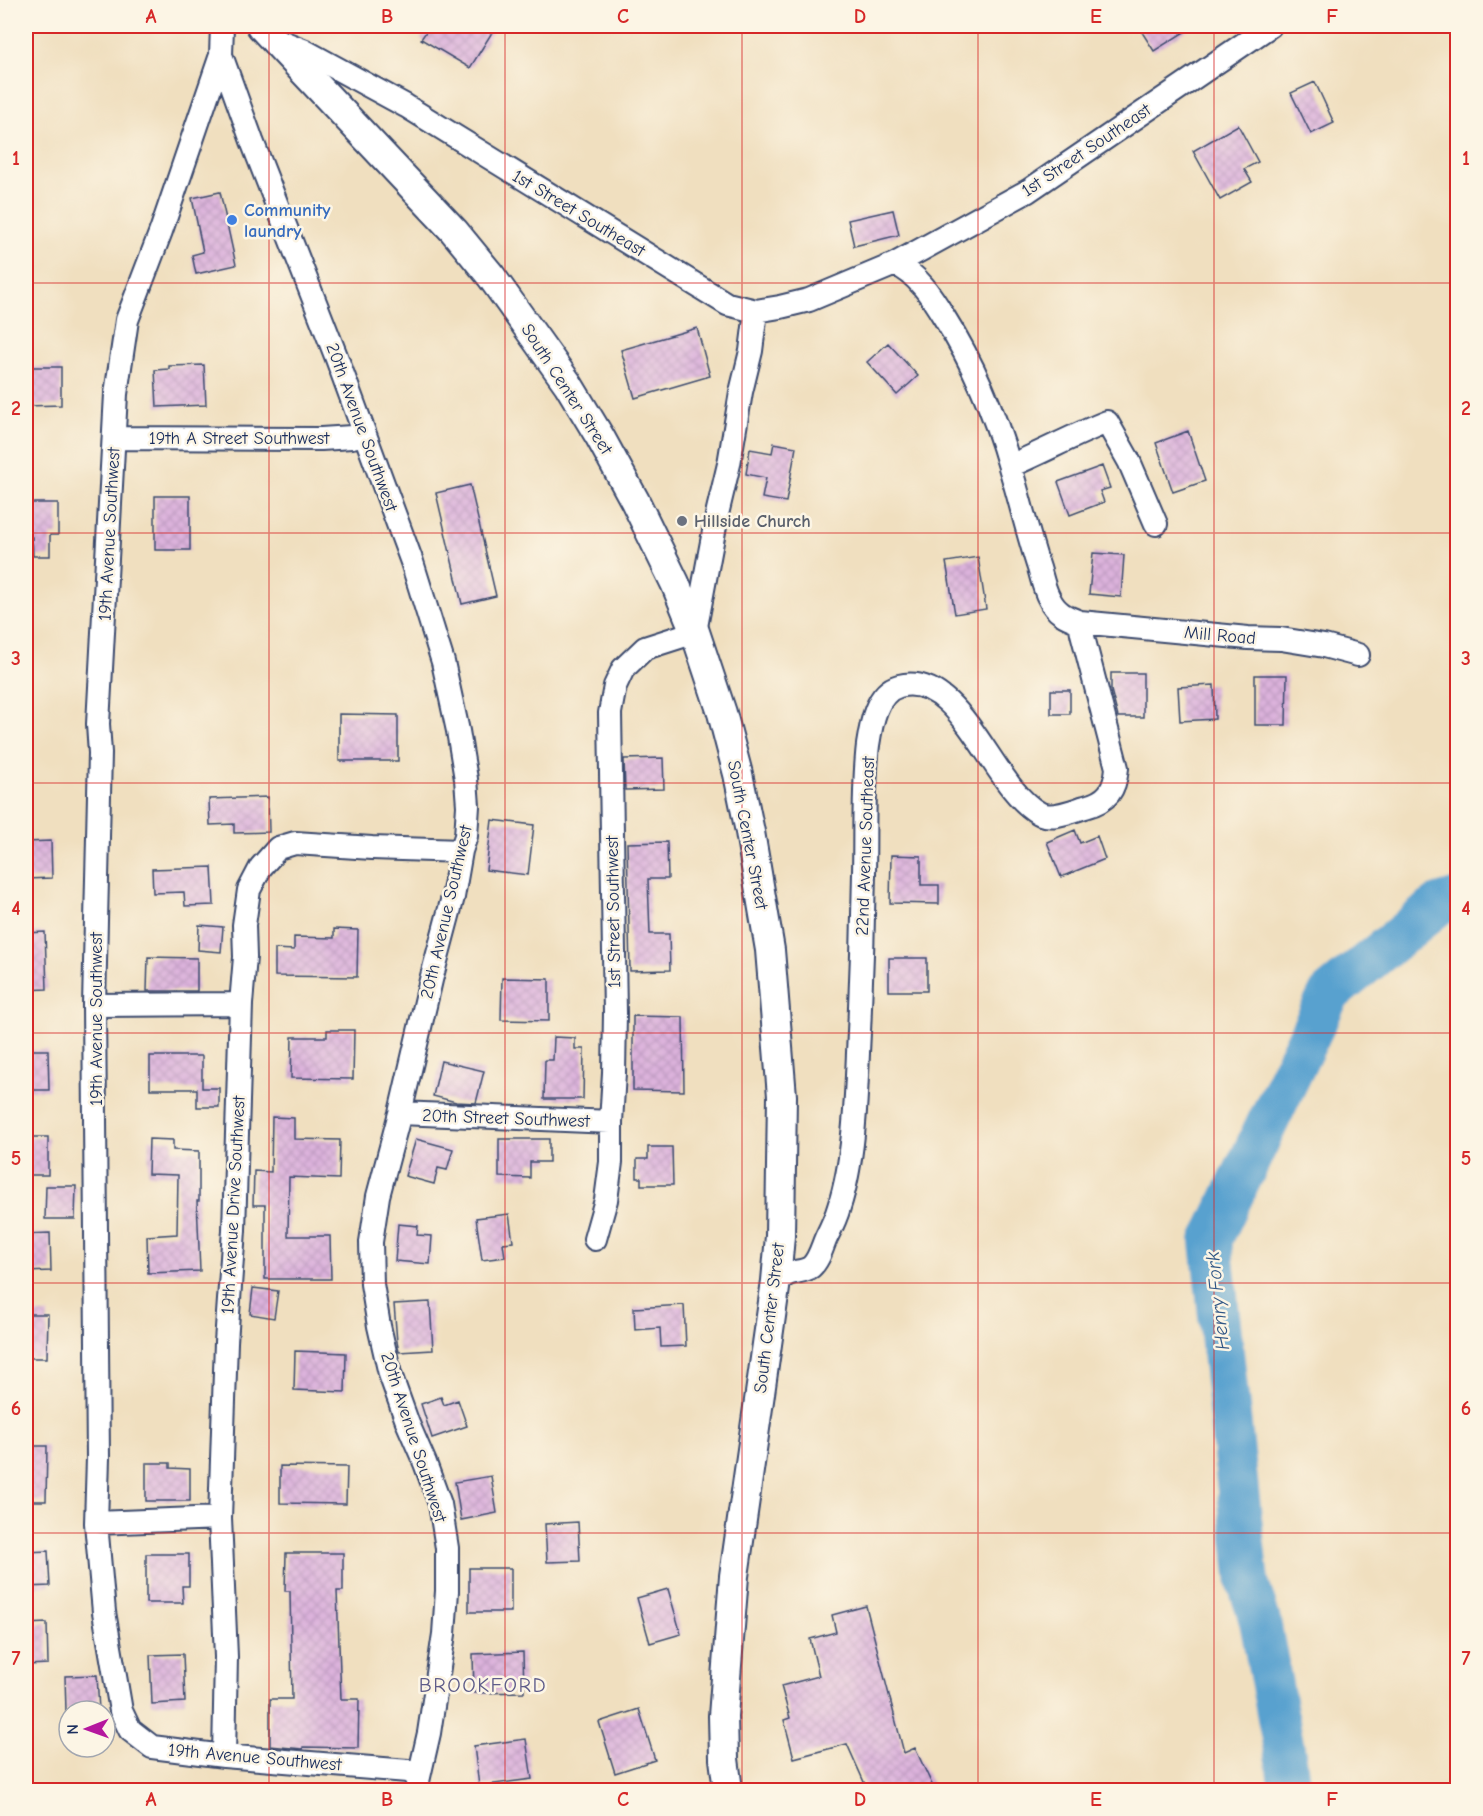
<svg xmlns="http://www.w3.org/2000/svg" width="1483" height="1816" font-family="'Comic Neue',sans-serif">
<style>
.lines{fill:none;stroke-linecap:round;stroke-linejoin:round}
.river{stroke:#59a1cf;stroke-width:42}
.building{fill:url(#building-cross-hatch)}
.minor-casing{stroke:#3b496d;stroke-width:26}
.tertiary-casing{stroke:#3b496d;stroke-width:32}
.minor{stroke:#fff;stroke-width:22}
.tertiary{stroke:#fff;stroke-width:28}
.grid{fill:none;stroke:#d62828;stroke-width:1.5;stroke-opacity:0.55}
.shop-dot{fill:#3f7fe0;stroke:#fcf5e5;stroke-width:2}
.worship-dot{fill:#6b7280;stroke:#fcf5e5;stroke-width:2}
.labels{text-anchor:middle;stroke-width:5;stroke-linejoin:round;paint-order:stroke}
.street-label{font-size:18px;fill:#1b2f5e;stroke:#fcf5e5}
.shop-label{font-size:18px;font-weight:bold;fill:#366cbe;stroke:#fcf5e5;text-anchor:start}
.worship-label{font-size:18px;font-weight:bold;fill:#5b616d;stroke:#fcf5e5;text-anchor:start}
.water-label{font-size:20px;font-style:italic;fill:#315786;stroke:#fcf5e5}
.quarter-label{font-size:21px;letter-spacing:1.5px;fill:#5f5d8a;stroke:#fcf5e5}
.neatline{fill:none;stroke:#d62828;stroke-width:2}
.grid-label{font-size:20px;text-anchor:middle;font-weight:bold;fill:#d62828}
</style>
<defs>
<pattern id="building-cross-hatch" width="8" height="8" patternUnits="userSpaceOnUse" patternTransform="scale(1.5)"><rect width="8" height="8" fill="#dcb2dc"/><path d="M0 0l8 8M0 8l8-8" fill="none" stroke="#bc99bf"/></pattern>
</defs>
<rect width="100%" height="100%" fill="#fcf5e5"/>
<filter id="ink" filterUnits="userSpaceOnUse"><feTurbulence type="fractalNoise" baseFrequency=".0167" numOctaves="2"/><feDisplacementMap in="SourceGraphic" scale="12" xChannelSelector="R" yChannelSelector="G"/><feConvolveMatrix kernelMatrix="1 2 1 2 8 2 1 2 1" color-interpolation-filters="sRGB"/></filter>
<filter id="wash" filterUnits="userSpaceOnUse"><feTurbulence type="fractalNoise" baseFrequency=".008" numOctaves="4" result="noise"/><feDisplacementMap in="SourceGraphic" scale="24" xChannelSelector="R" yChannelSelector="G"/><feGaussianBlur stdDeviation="1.35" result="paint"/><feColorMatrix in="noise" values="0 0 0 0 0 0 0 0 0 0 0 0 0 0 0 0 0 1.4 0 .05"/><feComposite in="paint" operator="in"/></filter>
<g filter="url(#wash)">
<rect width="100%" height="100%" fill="#f0dfbf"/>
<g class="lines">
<path class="river" d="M 1290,1790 L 1286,1760 L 1260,1621 L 1248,1583 L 1211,1241 L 1329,994 L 1438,905 L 1458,899"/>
</g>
<g id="blocks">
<path class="building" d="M 430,26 L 496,26 L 470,68 L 421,39 Z
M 1138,26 L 1194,26 L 1154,51 Z
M 1315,82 L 1334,123 L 1311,134 L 1291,93 Z
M 1238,125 L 1258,162 L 1244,169 L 1252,182 L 1220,200 L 1193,151 Z
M 220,192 L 236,265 L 196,274 L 192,255 L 203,252 L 192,198 Z
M 893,210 L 899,235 L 854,246 L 848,220 Z
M 697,328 L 710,376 L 635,398 L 621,350 Z
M 888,343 L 918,376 L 897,395 L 867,362 Z
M 204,365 L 206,405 L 157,407 L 155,370 L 169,369 L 169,366 Z
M 26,367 L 61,367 L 61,405 L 26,406 Z
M 1188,431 L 1205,481 L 1173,492 L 1156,443 Z
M 774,443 L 796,447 L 786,502 L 762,498 L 766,478 L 746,474 L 750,449 L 772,453 Z
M 1102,466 L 1110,488 L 1100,491 L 1104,502 L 1070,515 L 1058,482 Z
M 470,485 L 496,596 L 462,604 L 436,493 Z
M 155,496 L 190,496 L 190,550 L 155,550 Z
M 29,503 L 58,503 L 58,535 L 50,535 L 50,556 L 33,556 L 32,537 L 26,537 L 26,514 L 30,514 Z
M 1093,553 L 1124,555 L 1121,597 L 1089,594 Z
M 978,557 L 986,609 L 955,614 L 946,562 Z
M 1111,673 L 1143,673 L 1143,717 L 1118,717 L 1111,690 Z
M 1255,675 L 1287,675 L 1286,725 L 1255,725 Z
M 1214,685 L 1215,719 L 1180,721 L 1178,687 Z
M 1051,690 L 1070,690 L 1070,714 L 1051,714 Z
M 339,714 L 398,715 L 398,761 L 339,761 Z
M 663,758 L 664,789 L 625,790 L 624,759 Z
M 268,797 L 269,832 L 234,833 L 234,824 L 210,825 L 209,799 Z
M 492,820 L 534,825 L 528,875 L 486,870 Z
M 1075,830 L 1080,843 L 1097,836 L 1105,859 L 1061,877 L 1047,842 Z
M 51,841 L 52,878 L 26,879 L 26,842 Z
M 667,842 L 668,879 L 648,879 L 650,934 L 669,934 L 670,970 L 630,971 L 627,843 Z
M 891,855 L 921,856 L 921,885 L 939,885 L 939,904 L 890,903 Z
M 212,867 L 214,905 L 185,906 L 184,892 L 153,893 L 152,869 Z
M 199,925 L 223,927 L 221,952 L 198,950 Z
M 334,929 L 358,930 L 357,977 L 275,976 L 275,949 L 294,950 L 294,937 L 334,938 Z
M 45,932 L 47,989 L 26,990 L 26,933 Z
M 148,957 L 197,958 L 197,991 L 147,991 Z
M 889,958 L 927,958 L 927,991 L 889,991 Z
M 502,978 L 549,979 L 549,1021 L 501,1020 Z
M 633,1016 L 683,1017 L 684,1091 L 633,1090 Z
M 327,1030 L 354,1030 L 353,1079 L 291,1078 L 292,1037 L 327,1037 Z
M 554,1037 L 575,1038 L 575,1049 L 584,1049 L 583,1099 L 544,1099 L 545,1060 L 553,1060 Z
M 26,1050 L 48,1050 L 49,1090 L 26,1090 Z
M 150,1056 L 202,1056 L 202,1088 L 219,1088 L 219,1107 L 197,1107 L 197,1089 L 150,1089 Z
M 441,1061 L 484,1071 L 476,1103 L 456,1102 L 433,1096 Z
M 272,1117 L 294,1118 L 294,1139 L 340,1140 L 339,1179 L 289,1177 L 288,1236 L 330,1236 L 331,1279 L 265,1279 L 265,1205 L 253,1205 L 254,1171 L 271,1172 Z
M 26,1137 L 48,1137 L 48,1175 L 26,1175 Z
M 149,1139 L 173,1140 L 173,1150 L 199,1151 L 199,1201 L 197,1201 L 200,1271 L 148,1273 L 147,1236 L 177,1234 L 178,1175 L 148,1174 Z
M 416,1139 L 453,1149 L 447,1170 L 438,1168 L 434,1184 L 405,1176 Z
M 499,1139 L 549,1139 L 549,1162 L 530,1162 L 530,1178 L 499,1177 Z
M 648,1147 L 672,1147 L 673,1185 L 641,1185 L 641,1178 L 637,1178 L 637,1159 L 648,1159 Z
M 46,1186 L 76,1186 L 75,1219 L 45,1219 Z
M 509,1214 L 513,1242 L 503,1243 L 505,1257 L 482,1260 L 476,1218 Z
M 398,1224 L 418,1226 L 417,1235 L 432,1236 L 430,1264 L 395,1261 Z
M 50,1233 L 51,1271 L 26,1272 L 26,1234 Z
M 253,1288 L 278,1291 L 274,1318 L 250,1314 Z
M 430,1302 L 433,1350 L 399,1352 L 397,1342 L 394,1304 Z
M 684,1305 L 686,1346 L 661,1347 L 660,1328 L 635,1330 L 634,1308 Z
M 26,1314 L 48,1314 L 47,1358 L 26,1358 Z
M 295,1351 L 346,1353 L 345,1392 L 294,1390 Z
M 441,1397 L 444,1405 L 458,1400 L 467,1426 L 432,1438 L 421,1404 Z
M 26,1446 L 47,1446 L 46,1501 L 26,1501 Z
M 146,1463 L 170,1463 L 170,1468 L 190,1469 L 190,1501 L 146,1501 Z
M 280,1466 L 347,1467 L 346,1504 L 280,1503 Z
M 491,1476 L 497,1513 L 461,1520 L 455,1482 Z
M 578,1522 L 580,1561 L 547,1562 L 545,1524 Z
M 48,1551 L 50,1586 L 26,1587 L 26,1552 Z
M 286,1553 L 343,1553 L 343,1591 L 337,1591 L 341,1699 L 359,1699 L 358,1748 L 303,1747 L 303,1749 L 270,1746 L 270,1699 L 292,1699 L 290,1591 L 285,1591 Z
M 146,1554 L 189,1554 L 189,1586 L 182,1586 L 183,1603 L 146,1603 Z
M 469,1568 L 511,1568 L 511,1612 L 469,1612 Z
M 668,1589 L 681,1634 L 650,1643 L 637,1598 Z
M 866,1606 L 904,1753 L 915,1748 L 935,1791 L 868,1791 L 847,1744 L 794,1758 L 784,1720 L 790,1718 L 781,1686 L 819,1676 L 810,1639 L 836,1632 L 832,1615 Z
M 47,1623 L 48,1664 L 26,1665 L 26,1624 Z
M 523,1652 L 524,1692 L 474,1693 L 473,1654 Z
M 183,1654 L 185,1702 L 152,1704 L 150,1655 Z
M 97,1675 L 99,1711 L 66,1711 L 65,1676 Z
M 639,1709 L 655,1760 L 615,1773 L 599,1722 Z
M 526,1739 L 532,1779 L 479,1786 L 474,1746 Z"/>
</g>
</g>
<g filter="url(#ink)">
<use href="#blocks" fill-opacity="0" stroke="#3b496d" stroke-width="1.5"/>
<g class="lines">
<g class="minor-casing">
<path id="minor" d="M 222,26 L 221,55 L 161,231 L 127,320 L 116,394 L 98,724 L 100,753 L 94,1005 L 98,1458 L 96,1523 L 104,1612 L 121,1711 L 130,1730 L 152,1747 L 224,1756 L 420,1772
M 275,39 L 303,50 L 406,106 L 727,304 L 756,311 L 780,307 L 809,300 L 895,264 L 1028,191 L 1270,26
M 221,55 L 252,141 L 336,356 L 412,562 L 443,662 L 458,731 L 466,779 L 468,806 L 466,836 L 461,851 L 453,897 L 431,980 L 400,1113 L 378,1196 L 371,1242 L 372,1284 L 379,1326 L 390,1374 L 408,1424 L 425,1463 L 440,1504 L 447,1548 L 447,1591 L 444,1634 L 429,1733 L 416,1790
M 114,438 L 321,439 L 352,437 L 364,434
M 1010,466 C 1043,452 1074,435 1107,422 L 1129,461 L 1156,524
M 1080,622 L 1248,638 L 1281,639 L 1324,646 L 1358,655
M 94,1005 L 241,1004
M 400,1113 L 611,1122
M 595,1239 L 606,1200 L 611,1162 L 611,1122 L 614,1073 L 615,1013 L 610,713 L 615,686 L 623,669 L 645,648 L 695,632 L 718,510 L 729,464 L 741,392 L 751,351 L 756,311
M 776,1281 C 780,1279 784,1276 788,1274 C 795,1271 804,1272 811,1267 C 819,1260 822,1247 826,1238 C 831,1228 836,1218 839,1207 C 854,1161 856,1101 858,1053 C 861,993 863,933 864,873 C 865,830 863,788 868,745 C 871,725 876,692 899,686 C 961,670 992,788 1039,813 C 1051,820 1072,811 1085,807 C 1108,801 1115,790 1117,768 L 1082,633 L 1080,622 C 1066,617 1056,613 1049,598 C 1044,589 1042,578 1039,568 C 1028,535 1020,500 1010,467 C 995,414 973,363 944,317 C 932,297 917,273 895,264
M 96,1523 L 220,1518
M 224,1756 L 226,1657 L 220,1518 L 226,1342 L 234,1230 L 241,1004 L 245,957 L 244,925 L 249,890 L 261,867 L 278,848 L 295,843 L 372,848 L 461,851"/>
</g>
<g class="tertiary-casing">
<path id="tertiary" d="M 261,26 L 454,231 L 491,276 L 568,384 L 600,437 L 635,501 L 675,583 L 695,632 L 722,713 L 738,774 L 750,832 L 770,950 L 782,1096 L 780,1236 L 776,1281 L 734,1576 L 723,1716 L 724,1759 L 728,1790"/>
</g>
<use href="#minor" class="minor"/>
<use href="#tertiary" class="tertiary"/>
</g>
</g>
<path class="grid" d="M 269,26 L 269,1790M 505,26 L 505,1790M 742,26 L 742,1790M 978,26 L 978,1790M 1214,26 L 1214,1790M 26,283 L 1458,283M 26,533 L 1458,533M 26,783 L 1458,783M 26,1033 L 1458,1033M 26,1283 L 1458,1283M 26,1533 L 1458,1533"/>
<circle class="shop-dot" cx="232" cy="220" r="6"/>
<circle class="worship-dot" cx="682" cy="521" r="6"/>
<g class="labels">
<g class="street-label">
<text transform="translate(1086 150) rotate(-34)" y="6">1st Street Southeast</text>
<text transform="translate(579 213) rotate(31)" y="6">1st Street Southeast</text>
<text transform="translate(567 389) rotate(57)" y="6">South Center Street</text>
<text transform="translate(362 427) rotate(70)" y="6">20th Avenue Southwest</text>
<text x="239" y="444">19th A Street Southwest</text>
<text transform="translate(109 534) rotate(-87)" y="6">19th Avenue Southwest</text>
<text transform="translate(1220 635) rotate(5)" y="6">Mill Road</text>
<text transform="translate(748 835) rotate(79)" y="6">South Center Street</text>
<text transform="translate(865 846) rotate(-88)" y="6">22nd Avenue Southeast</text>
<text transform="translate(446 912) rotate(-77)" y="6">20th Avenue Southwest</text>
<text transform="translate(613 912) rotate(-91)" y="6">1st Street Southwest</text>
<text transform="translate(96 1019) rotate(-90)" y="6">19th Avenue Southwest</text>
<text transform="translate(506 1118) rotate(2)" y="6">20th Street Southwest</text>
<text transform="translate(233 1205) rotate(-87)" y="6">19th Avenue Drive Southwest</text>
<text transform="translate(769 1318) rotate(-83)" y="6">South Center Street</text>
<text transform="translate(414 1437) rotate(72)" y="6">20th Avenue Southwest</text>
<text transform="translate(255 1757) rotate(5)" y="6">19th Avenue Southwest</text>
</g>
<g class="shop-label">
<text x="244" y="216">Community<tspan x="244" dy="21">laundry</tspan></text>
</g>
<g class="worship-label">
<text x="694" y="527">Hillside Church</text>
</g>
<g class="water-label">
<text transform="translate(1217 1301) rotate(-96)" y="7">Henry Fork</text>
</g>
<g class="quarter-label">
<text x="483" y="1692">BROOKFORD</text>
</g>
</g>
<rect width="1483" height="1816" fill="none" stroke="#fcf5e5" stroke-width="66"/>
<g transform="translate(87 1729) rotate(269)"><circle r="28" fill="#fcf5e5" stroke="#a2a6af" stroke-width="1.5"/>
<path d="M0-4.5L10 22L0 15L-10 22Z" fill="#b5179e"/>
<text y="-9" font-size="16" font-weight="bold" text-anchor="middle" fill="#1b2f5e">N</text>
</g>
<rect x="33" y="33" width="1417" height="1750" class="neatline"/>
<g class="grid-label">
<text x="151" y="23">A</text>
<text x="387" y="23">B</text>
<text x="623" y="23">C</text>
<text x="860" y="23">D</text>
<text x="1096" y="23">E</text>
<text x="1332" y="23">F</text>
<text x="16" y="165">1</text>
<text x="1466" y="165">1</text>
<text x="16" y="415">2</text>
<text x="1466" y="415">2</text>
<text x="16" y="665">3</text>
<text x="1466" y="665">3</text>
<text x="16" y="915">4</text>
<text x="1466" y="915">4</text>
<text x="16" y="1165">5</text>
<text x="1466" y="1165">5</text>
<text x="16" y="1415">6</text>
<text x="1466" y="1415">6</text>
<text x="16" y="1665">7</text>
<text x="1466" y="1665">7</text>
<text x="151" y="1806">A</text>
<text x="387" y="1806">B</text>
<text x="623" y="1806">C</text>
<text x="860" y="1806">D</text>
<text x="1096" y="1806">E</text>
<text x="1332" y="1806">F</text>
</g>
</svg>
